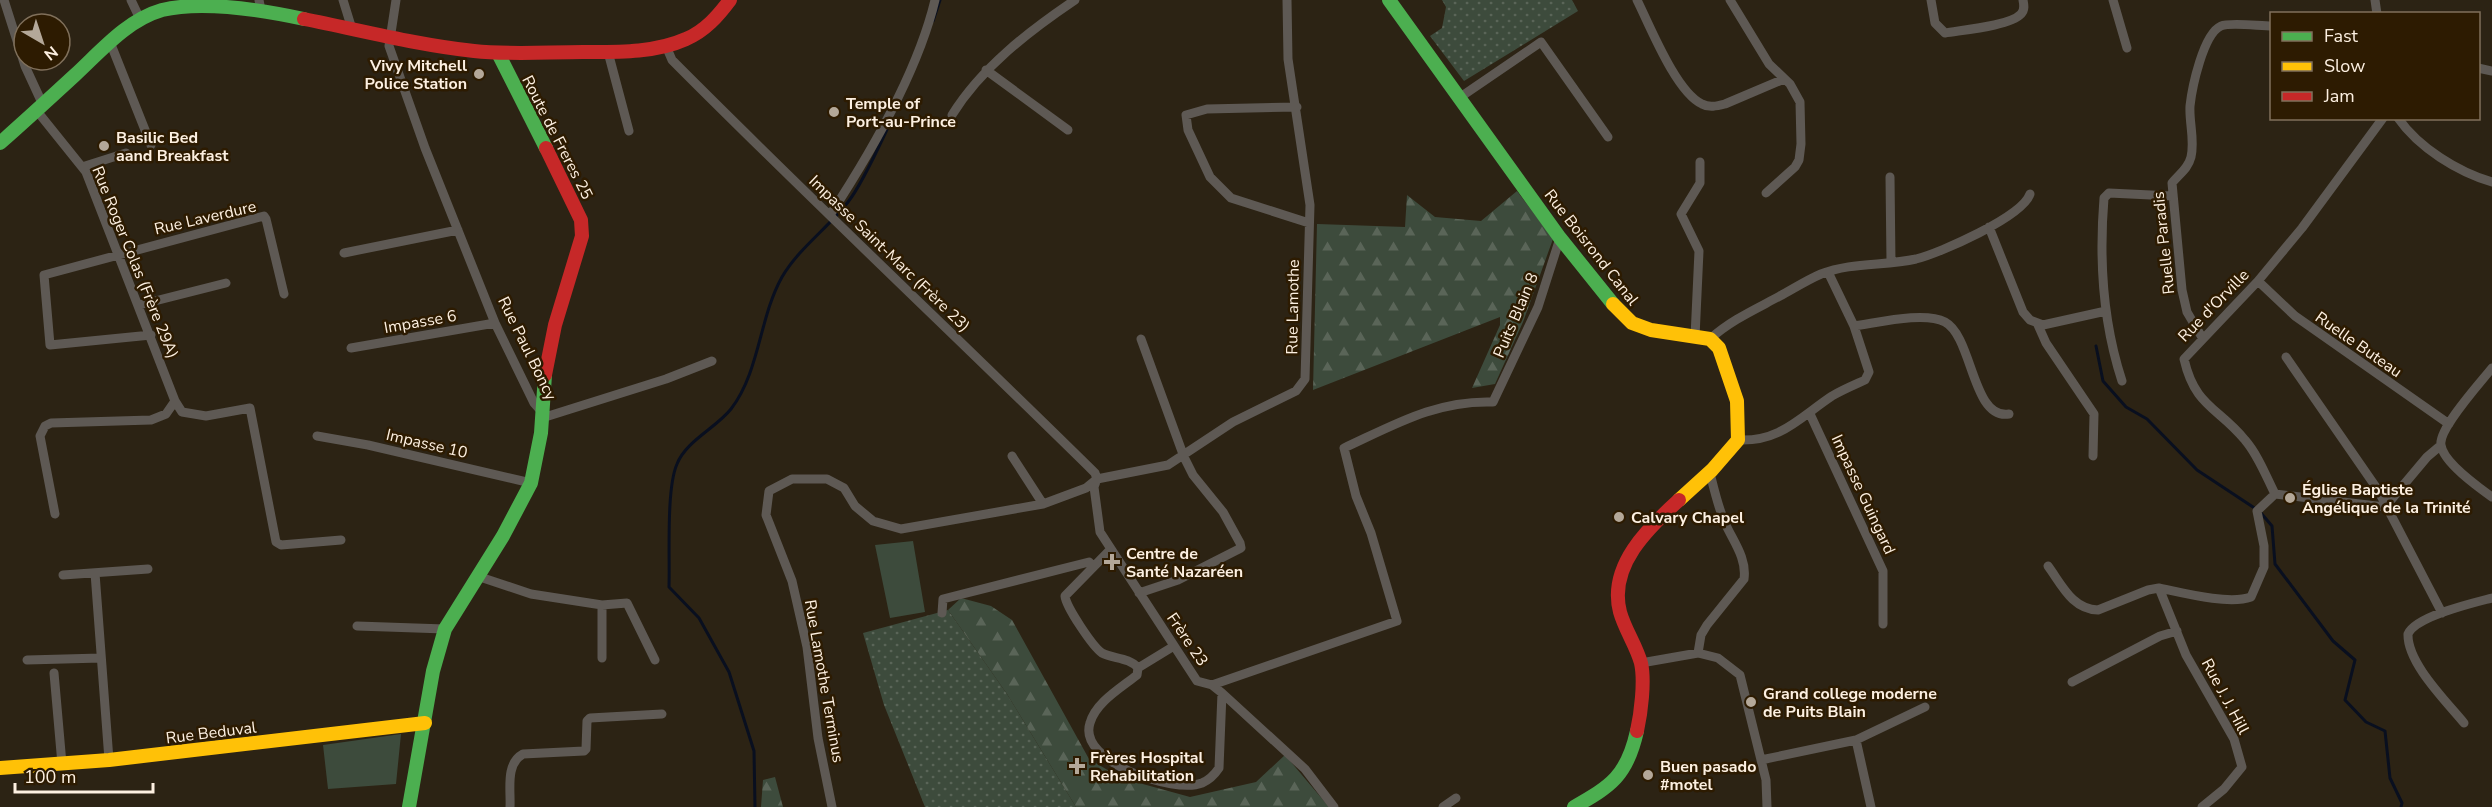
<svg xmlns="http://www.w3.org/2000/svg" width="2492" height="807" font-family="'Nunito Sans',sans-serif">
<style>
.grass{fill:url(#grass-dots)}
.forest{fill:url(#forest-firs)}
.pitch{fill:#3d4b3c}
.lines{fill:none;stroke-linecap:round;stroke-linejoin:round}
.stream{stroke:#090f1f;stroke-width:3}
.street{stroke:#5e5954;stroke-width:9}
.fast{stroke:#4caf50;stroke-width:14}
.slow{stroke:#ffc107;stroke-width:14}
.jam{stroke:#c62828;stroke-width:14}
.poi-dot{fill:#b4a899;stroke:#2d1b01;stroke-width:2}
.labels{text-anchor:middle;stroke-width:5;stroke-linejoin:round;paint-order:stroke}
.poi-label{font-size:16px;font-weight:bold;fill:#fdf0e1;stroke:#2d1b01;text-anchor:start}
.street-label{font-size:16px;fill:#fdf0e1;stroke:#2d1b01}
</style>
<defs>
<pattern id="grass-dots" width="8" height="8" patternUnits="userSpaceOnUse" patternTransform="scale(1.5)"><rect width="8" height="8" fill="#3d4b3c"/><path d="M2 2h.1M6 6h.1" fill="none" stroke="#5a6558" stroke-width="1.8" stroke-linecap="round"/></pattern>
<pattern id="forest-firs" width="22" height="20" patternUnits="userSpaceOnUse" patternTransform="scale(1.5)"><rect width="22" height="20" fill="#3d4b3c"/><path d="M5 1l3.5 6h-7zM16 11l3.5 6h-7z" fill="#5a6558"/></pattern>
</defs>
<rect width="100%" height="100%" fill="#2c2314"/>
<path class="grass" d="M 1442,0 L 1572,0 L 1578,11 L 1464,81 L 1430,36 L 1442,28 L 1446,7 Z
M 948,610 L 1007,694 L 1076,807 L 925,807 L 884,705 L 863,633 Z"/>
<path class="forest" d="M 1517,191 L 1553,239 L 1523,322 L 1495,384 L 1472,388 L 1500,325 L 1500,317 L 1313,390 L 1317,224 L 1405,227 L 1407,195 L 1435,217 L 1481,221 Z
M 961,598 L 991,606 L 1012,620 L 1089,759 L 1121,778 L 1190,797 L 1256,782 L 1285,755 L 1329,807 L 1076,807 L 1007,694 L 948,610 Z
M 775,777 L 783,807 L 761,807 L 763,780 Z"/>
<path class="pitch" d="M 913,541 L 925,612 L 890,618 L 875,545 Z
M 401,734 L 396,784 L 328,789 L 323,745 Z"/>
<g class="lines">
<path class="stream" d="M 933,21 L 940,0
M 2096,346 L 2103,381 L 2126,407 L 2147,419 L 2197,470 L 2256,509
M 2261,513 L 2272,526 L 2275,564 L 2333,641 L 2355,660 L 2345,700 L 2366,722 L 2385,731 L 2390,778 L 2402,803 L 2401,807
M 755,807 L 754,751 L 729,672 L 699,618 L 669,587 C 670,557 666,489 677,464 C 686,441 716,428 731,409 C 760,371 759,318 782,277 C 799,248 828,228 848,202 C 863,183 880,144 891,121"/>
<path class="street" d="M 4,0 L 25,66 L 43,105
M 131,0 L 140,19
M 259,0 L 261,10
M 343,0 L 352,29
M 396,0 L 389,46 L 425,148 L 495,323 L 534,403 L 542,412
M 1637,0 C 1650,26 1676,92 1702,104 C 1709,108 1717,106 1725,104 L 1784,79
M 1730,0 L 1769,64 L 1790,84 L 1800,102 L 1801,144 L 1799,160 L 1795,167 L 1766,193
M 1931,0 L 1935,23 L 1945,33 C 1962,30 2010,26 2021,14 C 2025,10 2024,5 2023,0
M 2113,0 L 2127,48
M 2375,0 L 2377,14
M 110,42 L 151,145
M 666,46 L 672,60 C 811,200 955,335 1095,473 L 1097,479
M 608,52 L 629,131
M 2478,68 L 2492,71
M 986,70 L 1068,130
M 1459,98 L 1541,42 L 1608,137
M 1297,107 L 1207,109 L 1186,115 L 1188,130 L 1210,177 L 1231,198 L 1309,223
M 37,111 L 86,172 L 175,401 L 182,412 L 206,416 L 250,408 L 276,542 L 281,545 L 341,540
M 952,115 C 981,68 1029,31 1075,0
M 2398,118 C 2419,148 2458,172 2492,182
M 82,167 L 126,153
M 1890,177 L 1891,262
M 830,215 C 870,154 918,71 935,0
M 1989,227 L 2023,312 L 2030,320 L 2043,325 L 2106,311
M 344,253 L 458,230
M 2258,281 L 2295,316 L 2449,424
M 139,305 L 226,283
M 2038,325 L 2046,343 L 2094,414 L 2093,456
M 1854,326 C 1877,323 1924,311 1945,322 C 1973,337 1972,420 2009,414
M 151,335 L 50,345 L 44,275 L 264,216 L 266,219 L 284,294
M 1695,337 L 1699,251 L 1681,214 L 1700,183 L 1700,162
M 1710,339 C 1731,320 1756,309 1780,296 C 1793,289 1807,280 1821,274 C 1851,262 1885,266 1916,259 C 1940,253 2022,217 2030,194
M 2203,339 L 2187,312 L 2182,290 L 2172,183 C 2179,174 2188,169 2191,157 C 2195,140 2189,123 2190,106 C 2192,88 2203,34 2221,26 C 2230,22 2259,26 2272,26
M 351,348 L 495,323
M 2286,357 L 2378,490 L 2442,613
M 2492,368 C 2481,382 2438,429 2441,445 C 2443,462 2478,487 2492,497
M 2122,381 C 2103,323 2099,259 2104,198 L 2109,193 L 2172,196
M 1810,414 L 1883,571 L 1883,624
M 542,418 L 666,379 L 712,361
M 317,436 L 368,445 L 531,483
M 1738,440 C 1780,442 1799,418 1832,396 C 1842,390 1854,385 1865,380 L 1869,372 L 1854,326 L 1828,272
M 1012,456 L 1043,504
M 1097,479 L 1094,487 L 1100,532 L 1197,681 L 1212,685 L 1222,693 L 1305,769 L 1334,807
M 2275,494 L 2385,507 L 2427,457 L 2440,446
M 55,514 L 40,436 L 45,426 L 51,423 L 151,420 L 166,414 L 175,401
M 1110,550 L 1065,596 C 1066,607 1093,647 1102,653 C 1113,659 1129,657 1138,668 L 1137,675 C 1121,688 1096,702 1090,723 C 1077,762 1174,794 1202,783 C 1209,780 1215,774 1219,768 L 1222,693
M 2048,566 C 2062,585 2072,609 2098,610 L 2148,590 L 2159,588 C 2183,593 2229,605 2251,597 L 2264,567 L 2264,546 L 2257,511 L 2275,494 C 2266,476 2258,455 2245,440 C 2218,407 2195,407 2184,359 L 2258,281 L 2302,228 L 2383,118
M 95,573 L 109,760
M 63,575 L 148,569
M 477,576 L 531,594 L 602,605 L 627,603 L 655,660
M 2159,588 L 2186,655 L 2234,739 L 2242,767 L 2224,789 L 2202,807
M 1139,593 L 1178,580 L 1241,548 L 1240,543 L 1223,512 L 1193,475 L 1184,457 L 1141,339
M 942,613 L 943,599 L 1089,562 L 1093,566
M 357,626 L 445,629
M 1698,653 L 1701,635 L 1707,625 L 1744,579 C 1747,558 1733,541 1725,523 C 1718,507 1714,489 1710,473
M 602,658 L 602,605
M 27,660 L 101,658
M 1641,663 L 1698,653 L 1718,658 L 1740,675 L 1766,780 L 1767,807
M 1138,668 L 1174,646
M 54,673 L 62,764
M 2072,682 L 2160,636 L 2177,631
M 1212,685 L 1397,621 L 1371,533 L 1356,496 L 1344,448 C 1394,425 1436,400 1493,402 L 1538,307 L 1560,238
M 2464,723 C 2446,701 2407,663 2408,634 C 2416,616 2473,603 2492,598
M 1856,740 L 1871,807
M 1761,760 L 1856,740 L 1925,707
M 510,807 C 511,790 505,764 523,754 L 584,751 L 586,749 L 587,721 L 590,718 L 662,714
M 832,807 L 818,738 L 807,647 L 792,581 L 766,515 L 769,491 L 792,479 L 827,479 L 844,488 L 855,506 L 873,521 L 901,529 L 1043,504 L 1086,488 L 1097,479 L 1168,465 L 1233,422 L 1296,391 L 1305,379 L 1310,205 L 1288,59 L 1287,0
M 1443,807 L 1456,798"/>
<path class="fast" d="M 1389,0 L 1560,238 L 1613,304
M 498,53 L 546,148
M 0,143 C 25,121 50,98 75,75 C 101,51 127,20 162,10 C 204,0 262,10 304,19
M 409,807 L 433,671 L 445,629 L 503,536 L 531,483 L 541,433 L 545,375
M 1574,807 C 1611,786 1627,776 1637,731"/>
<path class="slow" d="M 1613,304 L 1632,323 L 1651,330 L 1710,339 L 1719,348 L 1737,401 L 1738,440 L 1712,470 L 1679,500
M 0,768 L 109,760 L 425,723"/>
<path class="jam" d="M 304,19 C 360,30 417,45 474,51 C 510,55 547,52 583,52 C 617,52 655,53 686,39 C 705,31 718,16 730,0
M 545,375 L 555,325 L 582,236 L 581,220 L 546,148
M 1637,731 C 1641,713 1645,681 1641,663 C 1636,645 1625,630 1620,612 C 1608,566 1648,528 1679,500"/>
</g>
<g class="poi-dot">
<circle cx="479" cy="74" r="6"/>
<circle cx="834" cy="112" r="6"/>
<circle cx="104" cy="146" r="6"/>
<circle cx="2290" cy="498" r="6"/>
<circle cx="1619" cy="517" r="6"/>
<path d="M1109 553h6v6h6v6h-6v6h-6v-6h-6v-6h6z"/>
<circle cx="1751" cy="702" r="6"/>
<path d="M1074 757h6v6h6v6h-6v6h-6v-6h-6v-6h6z"/>
<circle cx="1648" cy="775" r="6"/>
</g>
<g class="labels">
<g class="poi-label">
<text x="467" y="71" text-anchor="end">Vivy Mitchell<tspan x="467" dy="18">Police Station</tspan></text>
<text x="846" y="109">Temple of<tspan x="846" dy="18">Port-au-Prince</tspan></text>
<text x="116" y="143">Basilic Bed<tspan x="116" dy="18">aand Breakfast</tspan></text>
<text x="2302" y="495">Église Baptiste<tspan x="2302" dy="18">Angélique de la Trinité</tspan></text>
<text x="1631" y="523">Calvary Chapel</text>
<text x="1126" y="559">Centre de<tspan x="1126" dy="18">Santé Nazaréen</tspan></text>
<text x="1763" y="699">Grand college moderne<tspan x="1763" dy="18">de Puits Blain</tspan></text>
<text x="1090" y="763">Frères Hospital<tspan x="1090" dy="18">Rehabilitation</tspan></text>
<text x="1660" y="772">Buen pasado<tspan x="1660" dy="18">#motel</tspan></text>
</g>
<g class="street-label">
<text transform="translate(558 137) rotate(63)" y="6">Route de Freres 25</text>
<text transform="translate(205 217) rotate(-13)" y="6">Rue Laverdure</text>
<text transform="translate(2163 243) rotate(-96)" y="6">Ruelle Paradis</text>
<text transform="translate(1592 247) rotate(52)" y="6">Rue Boisrond Canal</text>
<text transform="translate(890 253) rotate(44)" y="6">Impasse Saint-Marc (Frère 23)</text>
<text transform="translate(136 262) rotate(68)" y="6">Rue Roger Colas (Frère 29A)</text>
<text transform="translate(2213 305) rotate(-46)" y="6">Rue d'Orville</text>
<text transform="translate(1292 307) rotate(-89)" y="6">Rue Lamothe</text>
<text transform="translate(1515 315) rotate(-67)" y="6">Puits Blain 8</text>
<text transform="translate(420 321) rotate(-10)" y="6">Impasse 6</text>
<text transform="translate(2359 344) rotate(35)" y="6">Ruelle Buteau</text>
<text transform="translate(528 348) rotate(64)" y="6">Rue Paul Boncy</text>
<text transform="translate(427 443) rotate(13)" y="6">Impasse 10</text>
<text transform="translate(1864 494) rotate(65)" y="6">Impasse Guingard</text>
<text transform="translate(1188 639) rotate(56)" y="6">Frère 23</text>
<text transform="translate(825 681) rotate(80)" y="6">Rue Lamothe Terminus</text>
<text transform="translate(2226 696) rotate(62)" y="6">Rue J. J. Hill</text>
<text transform="translate(211 732) rotate(-7)" y="6">Rue Beduval</text>
</g>
</g>
<rect x="2270" y="12" width="210" height="108" fill="#2d1b01" stroke="#80705b" stroke-width="1.5"/>
<rect x="2282" y="32" width="30" height="9" fill="#4caf50" stroke="#80705b" stroke-width="1.5"/>
<text x="2324" y="42" font-size="18" fill="#fdf0e1">Fast</text>
<rect x="2282" y="62" width="30" height="9" fill="#ffc107" stroke="#80705b" stroke-width="1.5"/>
<text x="2324" y="72" font-size="18" fill="#fdf0e1">Slow</text>
<rect x="2282" y="92" width="30" height="9" fill="#c62828" stroke="#80705b" stroke-width="1.5"/>
<text x="2324" y="102" font-size="18" fill="#fdf0e1">Jam</text>
<g transform="translate(42 42) rotate(141)"><circle r="28" fill="#2d1b01" stroke="#80705b" stroke-width="1.5"/>
<path d="M0-4.5L10 22L0 15L-10 22Z" fill="#b4a899"/>
<text y="-9" font-size="16" font-weight="bold" text-anchor="middle" fill="#fdf0e1">N</text>
</g>
<path d="M15 783v9h138v-9" fill="none" stroke="#fdf0e1" stroke-width="3"/>
<text x="24" y="783" font-size="18" fill="#fdf0e1" stroke="#2d1b01" stroke-width="4.5" paint-order="stroke">100 m</text>
</svg>
